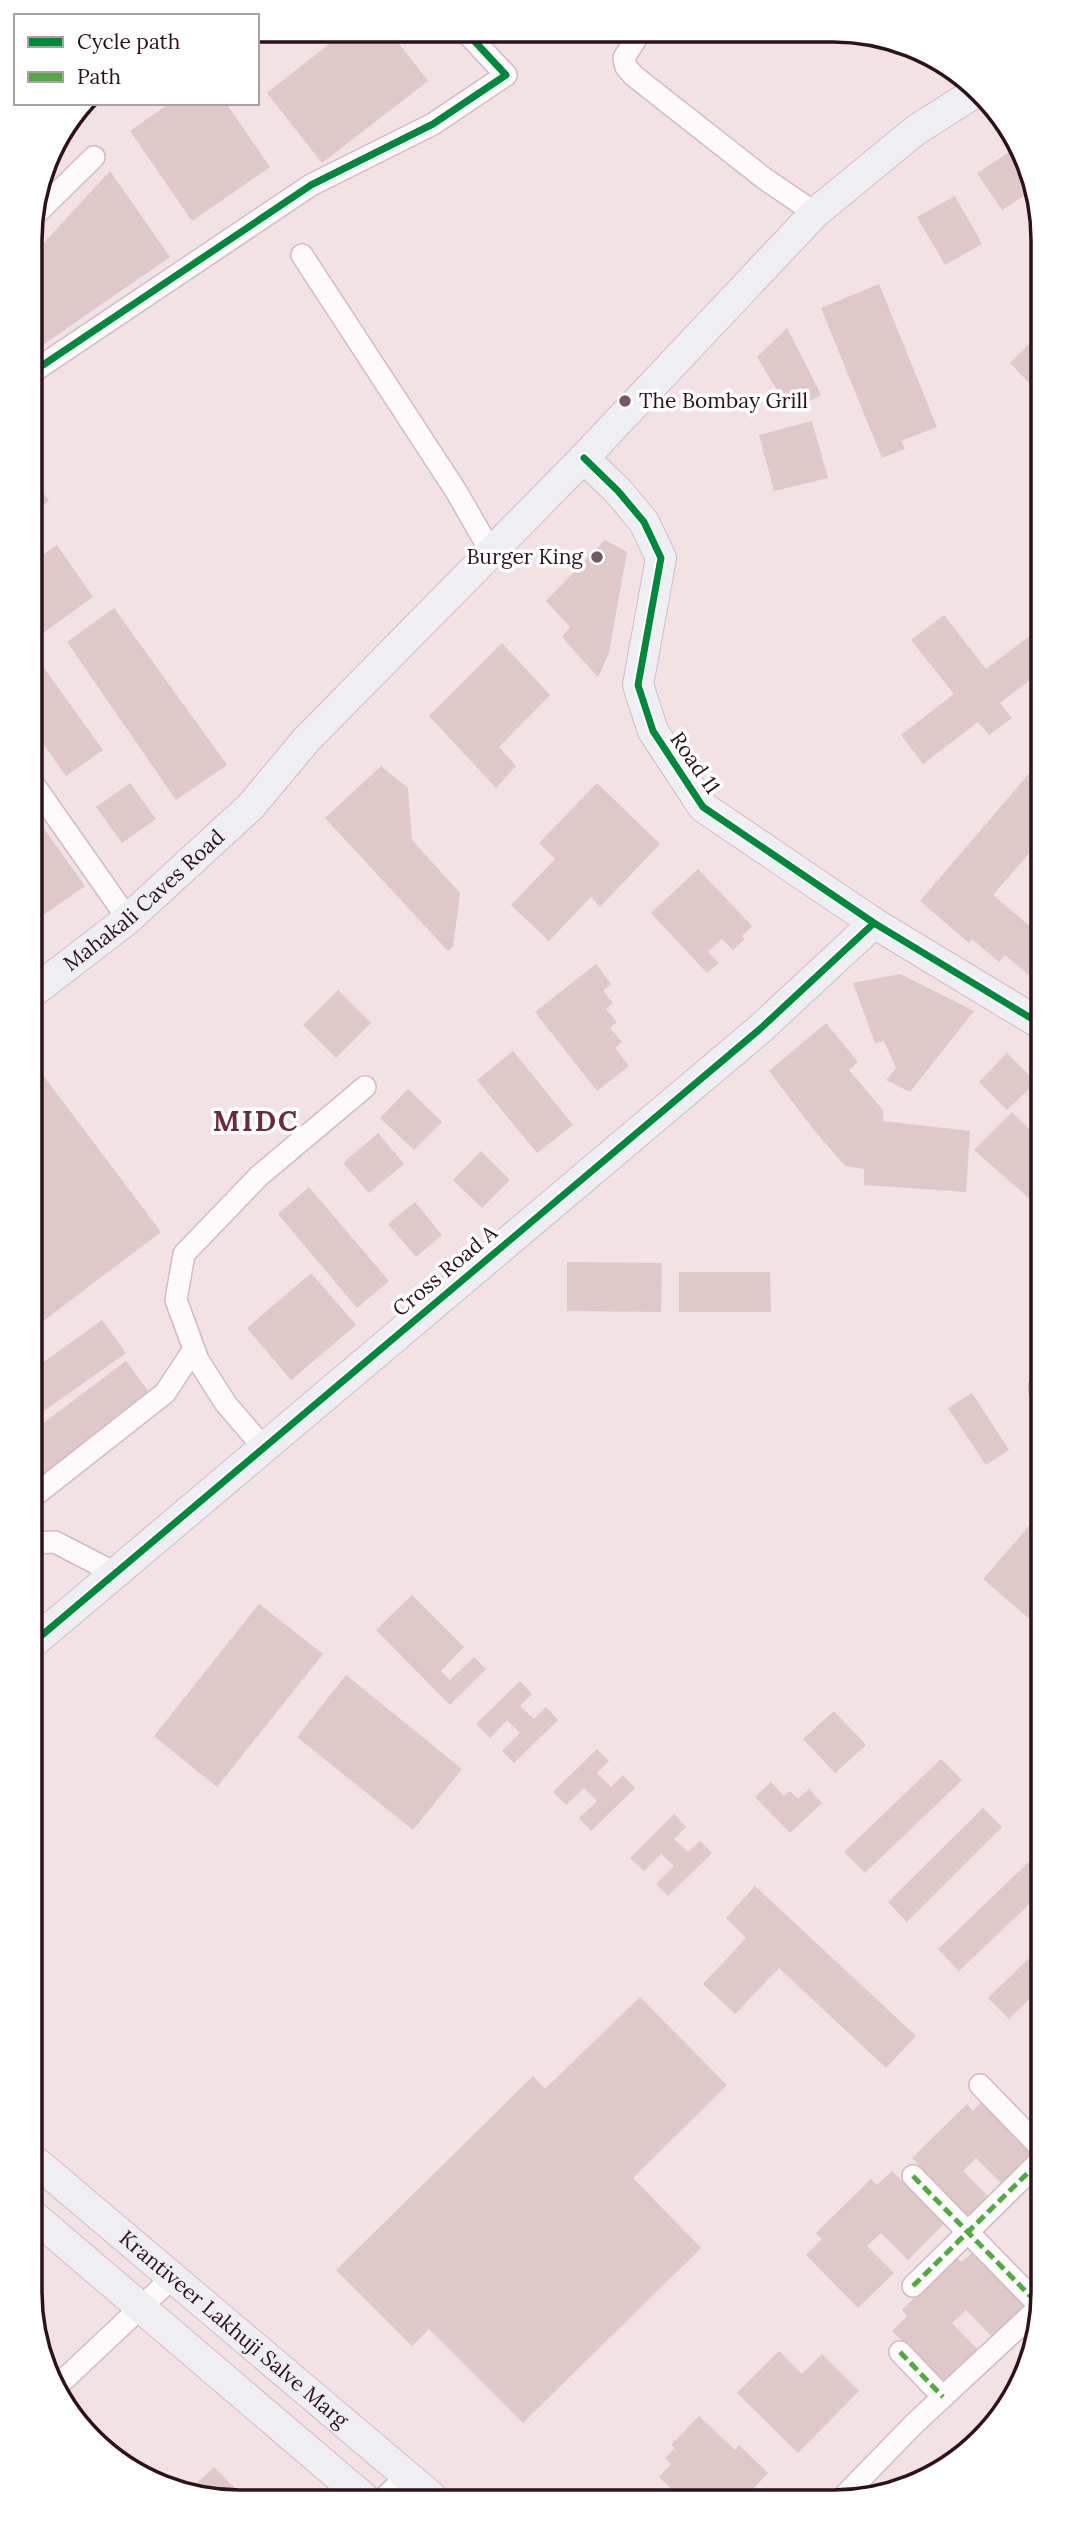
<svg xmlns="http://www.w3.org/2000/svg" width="1073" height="2532" font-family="Lora,serif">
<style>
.building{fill:#dec8c9}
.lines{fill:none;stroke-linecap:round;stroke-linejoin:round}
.street-casing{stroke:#d2bcc2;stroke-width:24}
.secondary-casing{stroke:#d2bcc2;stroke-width:32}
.street{stroke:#fdfafb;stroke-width:21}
.secondary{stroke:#efeff3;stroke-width:30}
.quiet{stroke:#54a842;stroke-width:5;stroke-dasharray:10 5;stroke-linecap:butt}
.cycleway-casing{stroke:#fff;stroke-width:11}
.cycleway{stroke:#00873e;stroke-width:7}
.poi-dot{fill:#725a61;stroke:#fff;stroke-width:2.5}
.labels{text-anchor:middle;stroke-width:7;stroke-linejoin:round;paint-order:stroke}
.poi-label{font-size:21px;fill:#2d121a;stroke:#fff;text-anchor:start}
.street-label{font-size:21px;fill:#2d121a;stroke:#fff}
.district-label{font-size:28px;font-weight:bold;letter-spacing:2px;fill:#682a3d;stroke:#fff}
.rim{fill:none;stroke:#2d121a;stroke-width:3.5}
</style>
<rect width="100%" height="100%" fill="#f2e1e5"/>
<path class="building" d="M 347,30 L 389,31 L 428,81 L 322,163 L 267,93 Z
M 170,103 L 226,103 L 270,167 L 192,221 L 130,131 Z
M 1017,147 L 1025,159 L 1036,188 L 1002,210 L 977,173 Z
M 110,171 L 170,257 L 31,353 L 30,258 Z
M 955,196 L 982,244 L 945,265 L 917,217 Z
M 879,284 L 937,427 L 901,441 L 905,449 L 882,458 L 821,308 Z
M 787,328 L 821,395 L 790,411 L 757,357 Z
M 1037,336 L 1037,391 L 1010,363 Z
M 812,421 L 828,478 L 774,491 L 759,435 Z
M 31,476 L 49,501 L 31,514 Z
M 605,540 L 627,552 L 609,653 L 598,677 L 562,637 L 570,627 L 546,601 Z
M 57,545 L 93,597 L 32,641 L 31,563 Z
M 114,608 L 227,765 L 176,800 L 67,642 Z
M 944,615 L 986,669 L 1031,635 L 1038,644 L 1038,674 L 1000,703 L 1012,718 L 989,735 L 978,722 L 923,764 L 901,735 L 954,694 L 911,640 Z
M 502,643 L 550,695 L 499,747 L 516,766 L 496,788 L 429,716 Z
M 39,661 L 103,750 L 66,776 L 32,728 L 32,667 Z
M 1038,763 L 1038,843 L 993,895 L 1032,928 L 1038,920 L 1039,984 L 1005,955 L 999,962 L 972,939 L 969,943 L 920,901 Z
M 381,766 L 408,788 L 412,840 L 460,893 L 453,947 L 448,951 L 325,818 Z
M 130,783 L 156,819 L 122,843 L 96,807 Z
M 597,783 L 660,844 L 600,907 L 591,897 L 549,941 L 511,905 L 555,859 L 539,843 Z
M 32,812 L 85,886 L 32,923 Z
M 698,869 L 752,926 L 742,936 L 745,939 L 733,950 L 722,939 L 708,952 L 719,963 L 707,973 L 651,913 Z
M 596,964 L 611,984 L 603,991 L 613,1003 L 606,1009 L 617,1022 L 610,1028 L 622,1042 L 615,1048 L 629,1066 L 597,1091 L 535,1012 Z
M 900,974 L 974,1011 L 910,1092 L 886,1080 L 896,1068 L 884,1041 L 875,1043 L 853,983 Z
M 338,990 L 371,1023 L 336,1058 L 303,1025 Z
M 826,1023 L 858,1062 L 849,1070 L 883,1110 L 883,1121 L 970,1131 L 966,1192 L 864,1185 L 864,1169 L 845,1166 L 814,1130 L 769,1071 Z
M 513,1051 L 573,1125 L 537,1153 L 477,1080 Z
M 1007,1053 L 1036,1082 L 1007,1110 L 979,1082 Z
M 33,1062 L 161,1232 L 34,1328 L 33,1260 Z
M 408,1089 L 442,1122 L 414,1150 L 380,1118 Z
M 1012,1112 L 1039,1139 L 1039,1207 L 974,1150 Z
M 378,1133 L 404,1164 L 369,1193 L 343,1163 Z
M 481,1151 L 510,1180 L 482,1208 L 453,1180 Z
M 309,1187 L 389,1281 L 357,1308 L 278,1214 Z
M 415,1202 L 442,1235 L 416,1257 L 388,1224 Z
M 567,1262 L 662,1263 L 661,1312 L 567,1311 Z
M 679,1272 L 770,1272 L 771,1312 L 679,1312 Z
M 311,1273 L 356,1325 L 291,1380 L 247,1328 Z
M 102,1320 L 126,1353 L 34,1418 L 34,1369 Z
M 126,1361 L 152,1396 L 34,1484 L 34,1430 Z
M 972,1393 L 1009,1450 L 986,1465 L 948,1408 Z
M 1036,1518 L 1040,1521 L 1041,1629 L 983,1579 Z
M 412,1595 L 464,1647 L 441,1671 L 450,1680 L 474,1657 L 486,1669 L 450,1705 L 376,1630 Z
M 259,1604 L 323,1654 L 217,1787 L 154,1736 Z
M 346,1675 L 462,1769 L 413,1830 L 297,1737 Z
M 520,1681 L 532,1694 L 520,1706 L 534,1719 L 546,1707 L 558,1720 L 514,1763 L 502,1751 L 520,1733 L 507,1720 L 490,1738 L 476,1724 Z
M 834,1711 L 866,1745 L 835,1773 L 803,1739 Z
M 597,1749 L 609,1761 L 597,1773 L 611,1787 L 623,1775 L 635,1788 L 591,1831 L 579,1818 L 597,1801 L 584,1788 L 566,1805 L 553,1792 Z
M 941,1759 L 962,1780 L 865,1873 L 844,1852 Z
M 771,1782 L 784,1796 L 790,1791 L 798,1799 L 809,1789 L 822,1803 L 790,1833 L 755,1797 Z
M 983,1808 L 1002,1827 L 907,1922 L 888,1902 Z
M 674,1814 L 686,1827 L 674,1839 L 688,1852 L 700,1841 L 712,1853 L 668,1896 L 656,1884 L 674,1866 L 661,1854 L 644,1871 L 630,1858 Z
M 1034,1857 L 1041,1864 L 1042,1892 L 959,1971 L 938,1949 Z
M 755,1886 L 916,2036 L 886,2068 L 779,1968 L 735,2014 L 703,1984 L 746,1938 L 726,1918 Z
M 1042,1946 L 1042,1987 L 1009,2019 L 988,1998 Z
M 640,1997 L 727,2085 L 633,2178 L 701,2248 L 523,2423 L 429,2329 L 412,2346 L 336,2270 L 533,2076 L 545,2089 Z
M 987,2096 L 1040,2149 L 1003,2185 L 976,2158 L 963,2171 L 990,2198 L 962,2226 L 912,2172 L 918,2164 L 912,2158 L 967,2104 L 973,2111 Z
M 892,2171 L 944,2224 L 908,2260 L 881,2233 L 867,2246 L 894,2273 L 858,2308 L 806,2255 L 822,2239 L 816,2233 L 871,2179 L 877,2185 Z
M 977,2248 L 1030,2301 L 993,2338 L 966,2310 L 952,2323 L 979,2351 L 945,2384 L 892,2331 L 907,2316 L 902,2310 L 956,2257 L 962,2262 Z
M 779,2351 L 802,2374 L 822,2354 L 859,2391 L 798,2453 L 737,2393 Z
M 699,2416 L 735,2450 L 739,2445 L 768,2473 L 746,2496 L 741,2492 L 737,2496 L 679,2496 L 659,2477 L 671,2464 L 665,2458 L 675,2448 L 671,2445 Z
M 214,2467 L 245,2498 L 210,2498 L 196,2484 Z
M 638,2488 L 647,2496 L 631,2496 Z"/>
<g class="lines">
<g class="street-casing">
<path id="street" d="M 640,32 L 624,58 L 626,67 L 634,76 L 765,179 L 815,213
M 32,218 L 94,157
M 302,255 L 456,491 L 491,552
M 31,373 L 311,185 L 433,124 L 506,75 L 465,31
M 32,782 L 128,919
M 1040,1386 L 1040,1391
M 263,1447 L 226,1404 L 198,1360 L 176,1300 L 184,1254 L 259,1176 L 365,1087
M 34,1496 L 165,1393 L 194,1349
M 34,1543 L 55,1542 L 115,1573
M 980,2085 L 1042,2149
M 913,2176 L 1040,2306
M 913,2286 L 1042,2159
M 900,2352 L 943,2397
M 54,2389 L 173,2277
M 845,2495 L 914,2424 L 1043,2304
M 385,2497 L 407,2476"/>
</g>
<g class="secondary-casing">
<g id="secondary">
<path d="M 584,458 L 618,491 L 644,522 L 661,558 L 638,685 L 653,731 L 703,807 L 874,923 L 1039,1023"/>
<path id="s1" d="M 33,992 L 128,919 L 251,806 L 307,739 L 580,462 L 815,213 L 916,130 L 979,90"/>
<path d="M 35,1641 L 760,1029 L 874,923"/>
<path id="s2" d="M 36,2162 L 432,2497"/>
<path d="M 36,2218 L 364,2498"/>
</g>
</g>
<use href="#street" class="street"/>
<use href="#secondary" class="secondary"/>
<path class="quiet" d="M 913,2176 L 1040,2306
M 913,2286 L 1042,2159
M 900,2352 L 943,2397"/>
<g class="cycleway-casing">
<path id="cycleway" d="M 31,373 L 311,185 L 433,124 L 506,75 L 465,31
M 584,458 L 618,491 L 644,522 L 661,558 L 638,685 L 653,731 L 703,807 L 874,923 L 1039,1023
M 35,1641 L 760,1029 L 874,923"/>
</g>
<use href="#cycleway" class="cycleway"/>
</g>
<g class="poi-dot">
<circle cx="625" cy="401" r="7"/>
<circle cx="597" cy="557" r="7"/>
</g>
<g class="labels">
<g class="poi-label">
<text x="639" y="408">The Bombay Grill</text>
<text x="583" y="564" text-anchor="end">Burger King</text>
</g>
<g class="street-label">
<text transform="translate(695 763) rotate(55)" y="7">Road 11</text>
<text dy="7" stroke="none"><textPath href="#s1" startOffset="144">Mahakali Caves Road</textPath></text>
<text transform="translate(445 1271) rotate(-40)" y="7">Cross Road A</text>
<text dy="7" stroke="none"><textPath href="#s2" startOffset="259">Krantiveer Lakhuji Salve Marg</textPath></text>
</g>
<g class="district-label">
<text x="256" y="1131">MIDC</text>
</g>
</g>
<path d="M0 0H1073V2532H0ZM240 42H833A198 198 0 0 1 1031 240V2292A198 198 0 0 1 833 2490H240A198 198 0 0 1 42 2292V240A198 198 0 0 1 240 42Z" fill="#fff" fill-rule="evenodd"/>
<path class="rim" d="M240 42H833A198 198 0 0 1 1031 240V2292A198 198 0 0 1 833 2490H240A198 198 0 0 1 42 2292V240A198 198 0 0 1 240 42Z"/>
<rect x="14" y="14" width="245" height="91" fill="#ffffff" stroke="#aba0a3" stroke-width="2"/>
<rect x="28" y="37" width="35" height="10" fill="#00873e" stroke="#aba0a3" stroke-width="2"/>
<text x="77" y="49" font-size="21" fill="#2d121a">Cycle path</text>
<rect x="28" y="72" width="35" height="10" fill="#54a842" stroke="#aba0a3" stroke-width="2"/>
<text x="77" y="84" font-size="21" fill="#2d121a">Path</text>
</svg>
